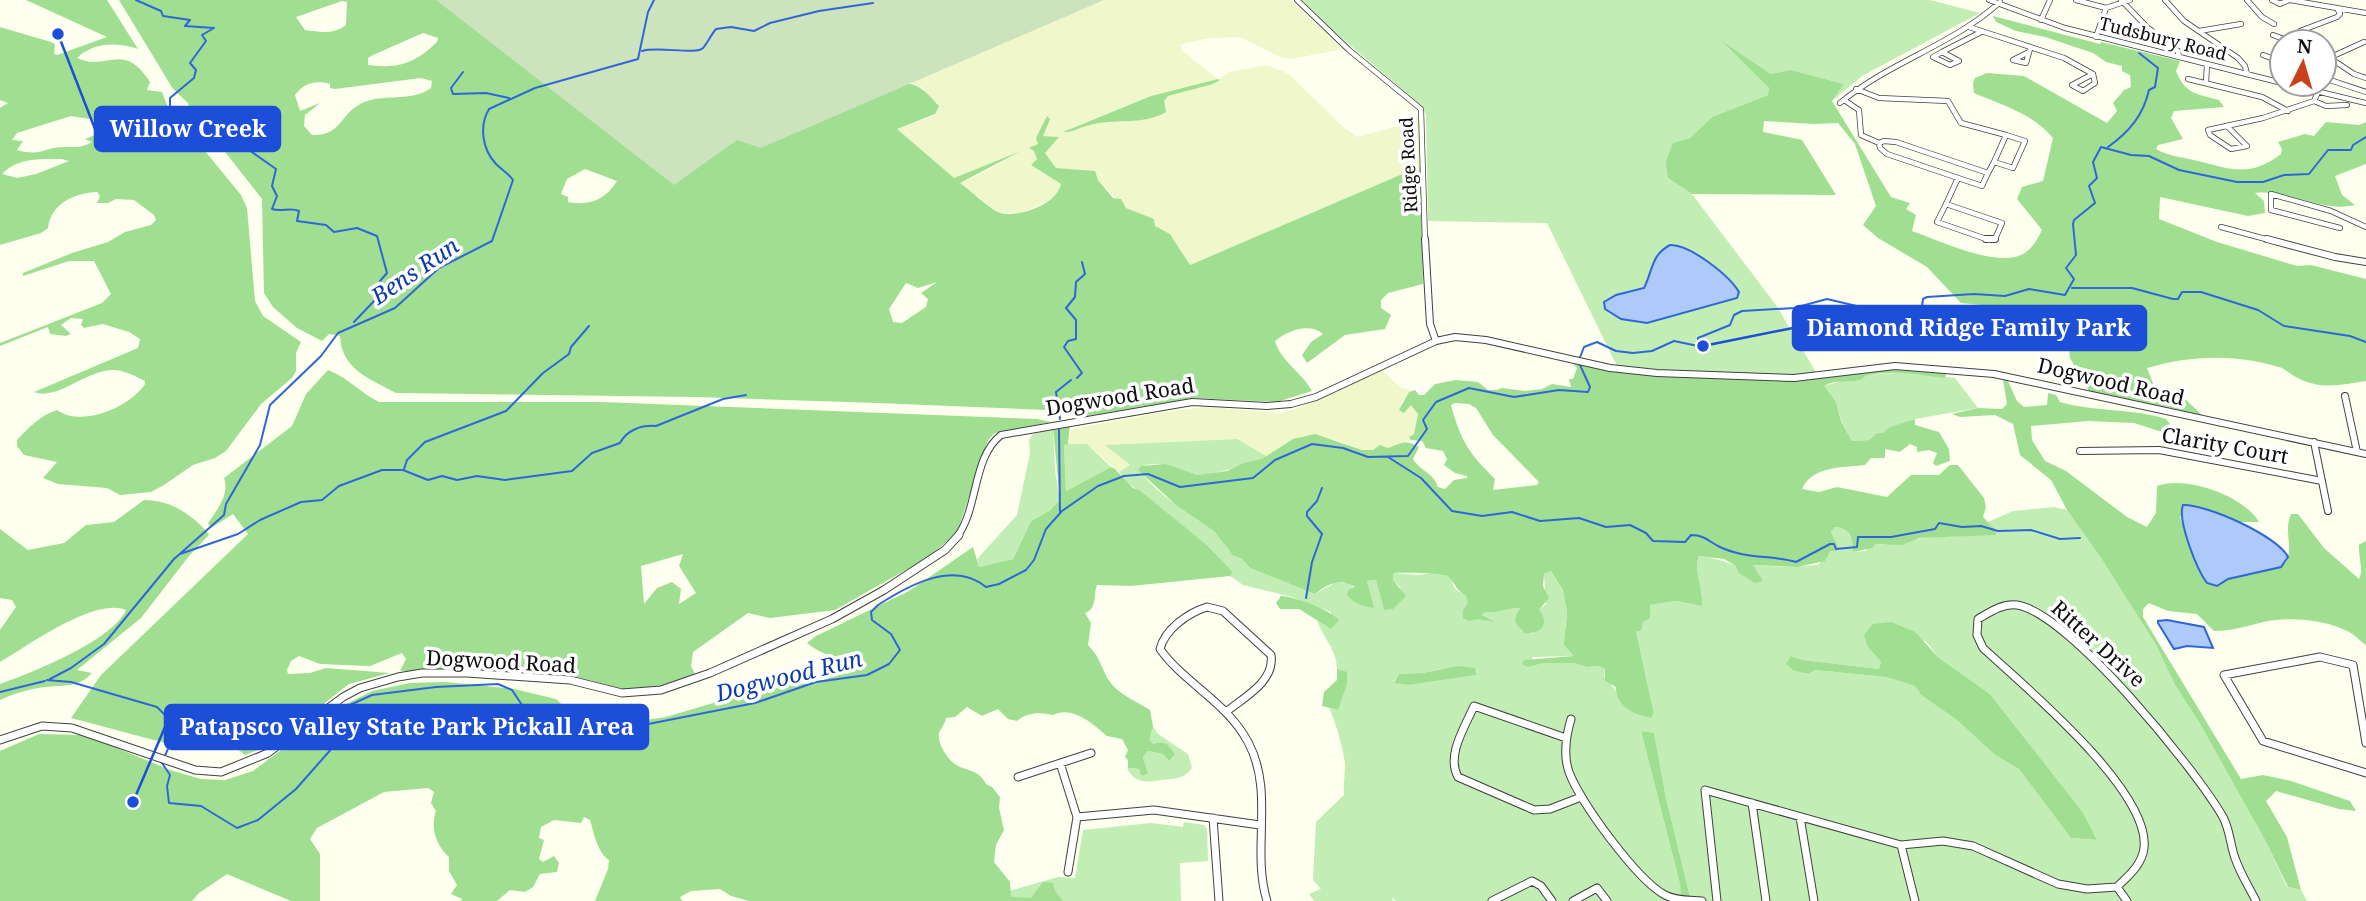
<svg xmlns="http://www.w3.org/2000/svg" width="2366" height="901" font-family="'Noto Serif',serif">
<style>
.farmland{fill:#eff7cb}
.green{fill:#c2edb4;fill-rule:evenodd}
.forest{fill:#a0df92;fill-rule:evenodd}
.cemetery{fill:#cce3bd}
.water{fill:#aecafb;stroke:#2f67d8;stroke-width:2}
.lines{fill:none;stroke-linecap:round;stroke-linejoin:round}
.stream{stroke:#2f67d8;stroke-width:2}
.minor-far2-casing{stroke:#404040;stroke-width:6}
.minor-far1-casing{stroke:#404040;stroke-width:8}
.minor-casing{stroke:#404040;stroke-width:9}
.minor-far2{stroke:#fff;stroke-width:4.5}
.minor-far1{stroke:#fff;stroke-width:6}
.minor{stroke:#fff;stroke-width:7}
.labels{text-anchor:middle;stroke-width:7;stroke-linejoin:round;paint-order:stroke}
.far-street-label{font-size:18px;fill:#0d0d0d;stroke:#fff}
.street-label{font-size:21px;fill:#0d0d0d;stroke:#fff}
.water-label{font-size:23px;font-style:italic;fill:#0c3ba9;stroke:#fff}
.leader{fill:none;stroke:#1d4ed8;stroke-width:2.5}
.callout-dot{fill:#1d4ed8;stroke:#fff;stroke-width:2.5}
.callout{fill:#1d4ed8;stroke:#1d4ed8;stroke-width:2.5}
.callout-label{font-size:23px;text-anchor:middle;font-weight:bold;fill:#fff}
</style>
<rect width="100%" height="100%" fill="#feffee"/>
<path class="farmland" d="M 1104,0 L 1291,0 L 1343,49 L 1291,59 L 1280,57 L 1240,37 L 1210,38 L 1181,44 L 1182,51 L 1218,79 L 1151,96 L 1065,131 L 1070,132 L 1088,125 L 1109,121 L 1128,122 L 1168,96 L 1213,84 L 1229,72 L 1267,65 L 1289,74 L 1342,126 L 1357,137 L 1398,126 L 1415,115 L 1419,119 L 1421,166 L 1190,265 L 1170,234 L 1154,226 L 1154,219 L 1126,208 L 1098,180 L 1056,168 L 1045,153 L 1054,135 L 1042,137 L 1050,119 L 1038,144 L 1030,148 L 1034,151 L 1037,159 L 1031,165 L 1061,184 L 1060,191 L 1047,201 L 1021,213 L 999,213 L 960,183 L 985,172 L 1019,152 L 954,178 L 896,129 L 935,115 L 923,88 L 910,82 Z
M 1382,370 L 1398,386 L 1410,391 L 1400,405 L 1411,405 L 1418,413 L 1414,434 L 1409,437 L 1411,440 L 1388,448 L 1380,445 L 1373,450 L 1362,450 L 1336,440 L 1304,436 L 1278,448 L 1268,457 L 1237,439 L 1106,445 L 1130,466 L 1119,472 L 1087,444 L 1068,444 L 1072,429 L 1158,413 L 1206,407 L 1280,413 L 1296,409 Z"/>
<path class="green" d="M 1301,0 L 1930,0 L 1980,13 L 1862,76 L 1832,101 L 1844,84 L 1791,70 L 1771,74 L 1727,45 L 1769,88 L 1768,95 L 1712,117 L 1690,138 L 1674,143 L 1668,178 L 1692,194 L 1776,305 L 1817,374 L 1795,376 L 1618,368 L 1547,223 L 1428,221 L 1426,115 L 1423,107 L 1331,29 Z
M 1909,372 L 1955,378 L 1978,408 L 1915,419 L 1883,433 L 1877,433 L 1869,440 L 1852,441 L 1841,420 L 1836,402 L 1823,386 L 1865,375 Z
M 1053,428 L 1055,470 L 1060,500 L 1049,511 L 1031,521 L 1013,559 L 979,567 L 977,559 L 1017,515 L 1030,453 L 1029,440 L 1033,434 Z
M 1237,439 L 1268,457 C 1250,464 1218,474 1198,475 C 1180,476 1160,455 1139,468 C 1148,488 1195,519 1215,532 C 1220,541 1227,545 1232,555 L 1242,559 L 1250,568 L 1315,594 L 1336,582 L 1349,583 L 1373,608 L 1367,581 L 1376,580 L 1384,610 L 1401,588 L 1393,580 L 1393,573 L 1418,575 L 1441,572 L 1450,577 L 1455,589 L 1466,596 L 1478,618 L 1493,621 L 1482,615 L 1485,612 C 1498,614 1509,607 1522,608 L 1521,631 L 1533,634 L 1539,610 L 1546,604 L 1544,574 L 1551,571 L 1563,592 L 1567,612 L 1565,627 L 1575,656 L 1533,657 L 1528,667 L 1544,663 L 1573,663 L 1588,667 L 1599,666 L 1605,669 L 1604,676 C 1620,692 1625,716 1651,718 L 1654,714 L 1636,631 L 1650,605 L 1676,601 L 1702,606 C 1704,589 1693,571 1699,556 C 1724,559 1735,566 1759,575 L 1752,565 L 1782,567 L 1818,565 L 1830,551 L 1837,551 L 1838,546 L 1831,532 L 1835,527 C 1852,529 1851,538 1854,552 L 1865,551 L 1874,544 C 1893,546 1906,540 1924,538 C 1949,535 1971,539 1995,529 L 1988,522 L 2013,511 L 2054,507 L 2067,510 L 2101,558 L 2156,645 L 2175,685 L 2199,722 L 2266,842 L 2287,887 L 2301,890 L 2307,901 L 1691,901 L 1666,798 L 1654,734 L 1641,731 L 1680,884 L 1681,901 L 1396,901 L 1392,897 L 1393,901 L 1314,901 L 1309,894 L 1321,889 L 1313,880 L 1316,822 L 1344,795 C 1343,784 1345,777 1345,767 C 1346,757 1334,716 1329,708 L 1338,710 L 1347,673 L 1337,669 C 1337,650 1323,638 1317,620 L 1331,629 L 1331,612 L 1292,597 L 1243,585 L 1230,576 L 1233,572 L 1207,545 L 1127,482 L 1119,472 L 1130,465 L 1105,445 ZM 1926,641 L 1939,658 L 1990,694 L 2082,811 L 2096,840 L 2071,838 L 2019,769 L 1995,755 L 1957,720 L 1921,695 L 1915,686 L 1886,677 L 1815,670 L 1809,674 L 1794,671 L 1791,656 L 1803,660 L 1879,669 L 1881,662 L 1868,647 ZM 1441,669 L 1475,675 L 1409,685 L 1394,682 L 1399,674 L 1422,673 Z
M 1064,444 L 1087,444 L 1111,467 L 1066,491 Z
M 1153,726 L 1158,734 L 1188,754 L 1192,768 C 1183,780 1175,778 1162,780 C 1146,783 1132,783 1126,765 L 1128,768 L 1140,769 L 1140,774 L 1143,776 L 1148,773 L 1143,757 L 1148,751 L 1163,754 L 1169,761 L 1175,754 C 1169,745 1166,740 1155,744 L 1148,740 Z
M 1184,822 L 1204,825 L 1207,829 L 1208,861 L 1180,863 L 1181,901 L 974,901 L 1058,877 L 1075,878 L 1083,830 L 1151,823 L 1183,827 Z"/>
<path class="forest" d="M 26,0 L 107,0 L 138,49 C 117,42 94,42 77,58 C 107,72 123,40 150,82 L 147,90 L 162,92 L 177,131 L 205,151 L 241,195 L 247,208 L 255,301 L 263,316 L 301,342 L 296,353 L 296,371 L 292,378 L 261,404 L 226,451 L 215,458 L 193,465 L 164,485 L 151,492 L 120,495 L 107,488 L 58,484 L 43,478 L 57,462 L 24,455 L 17,446 L 17,440 C 28,428 41,415 57,410 C 82,428 130,407 145,384 L 145,381 C 135,376 124,370 113,370 C 86,370 57,401 34,392 L 138,348 L 140,339 L 129,332 L 103,324 L 84,328 L 81,325 L 83,319 L 71,318 L 61,325 L 71,334 L 66,336 L 50,334 L 48,327 L 0,346 L 0,343 L 102,303 L 111,294 L 94,261 L 69,261 L 23,276 L 23,273 L 72,253 L 108,242 L 125,232 L 151,225 L 156,220 L 154,215 L 134,200 L 116,199 L 108,203 L 97,203 L 100,196 L 97,192 C 75,193 51,203 48,228 L 41,233 L 0,245 L 0,108 L 8,103 L 0,100 L 0,27 L 51,42 L 55,44 L 54,54 L 57,55 L 107,37 ZM 71,116 L 95,120 L 105,131 L 85,139 L 92,142 C 82,148 75,147 64,147 C 44,147 42,157 17,150 L 23,141 L 12,140 L 17,133 ZM 62,159 L 69,161 L 36,174 L 17,178 L 2,174 C 18,157 41,159 62,159 Z
M 119,0 L 849,0 L 900,84 C 919,81 927,94 939,106 L 935,114 L 897,129 L 954,178 L 1021,151 L 960,183 C 970,190 991,210 1000,213 C 1019,218 1057,204 1061,184 L 1031,165 L 1037,159 L 1034,151 L 1029,148 L 1038,144 L 1036,138 L 1047,116 L 1050,119 L 1043,136 L 1059,137 L 1045,153 L 1056,168 L 1095,171 L 1098,180 L 1113,198 L 1121,199 L 1126,208 L 1154,219 L 1155,226 L 1170,234 L 1190,265 L 1421,166 L 1423,284 L 1388,293 L 1381,300 L 1381,308 L 1391,315 L 1385,329 L 1345,335 L 1307,363 L 1302,355 L 1311,342 L 1323,334 C 1309,322 1287,331 1275,341 C 1280,360 1302,373 1312,391 L 1277,402 L 1193,398 L 1082,417 L 1046,410 L 877,403 L 696,397 L 396,393 C 370,379 341,369 340,336 L 329,334 L 322,341 L 297,328 L 273,307 L 264,293 L 262,199 L 218,143 L 187,125 L 193,119 L 188,103 L 173,89 ZM 342,1 L 347,2 L 346,25 C 333,35 320,32 305,30 L 296,17 ZM 423,33 L 438,38 L 437,42 C 415,63 399,69 368,65 L 368,58 L 373,55 ZM 421,78 L 432,81 L 431,88 C 409,104 379,91 357,106 C 339,118 339,136 312,135 L 304,126 L 305,115 L 320,103 L 300,111 L 295,95 C 304,83 316,80 330,84 L 330,88 L 335,89 ZM 585,169 L 617,181 C 605,200 590,206 568,202 L 568,197 L 561,194 L 567,179 ZM 937,282 L 921,293 L 928,299 L 926,307 L 902,323 L 893,322 L 889,309 L 906,283 L 918,288 Z
M 1993,16 L 2100,44 L 2101,42 L 2180,61 L 2176,71 C 2185,94 2197,94 2219,100 L 2224,107 L 2174,111 L 2171,118 L 2183,139 L 2158,145 L 2156,149 C 2171,157 2182,157 2198,161 C 2230,169 2250,178 2281,154 L 2282,149 L 2278,142 L 2305,134 L 2314,136 L 2326,122 L 2359,125 L 2366,122 L 2366,164 L 2335,176 L 2342,195 L 2355,205 C 2322,213 2288,189 2255,193 L 2264,201 L 2265,213 L 2248,216 L 2160,197 L 2159,219 L 2217,242 L 2297,266 L 2311,265 L 2366,279 L 2366,381 C 2342,385 2320,390 2298,378 C 2291,375 2286,369 2279,367 C 2234,354 2192,355 2147,368 L 2154,386 L 2184,398 L 2203,416 L 2090,393 L 2070,358 L 2068,343 C 2033,316 2005,306 1961,303 L 1927,267 L 1878,238 L 1863,225 L 1876,206 L 1855,144 L 1838,123 L 1814,124 L 1764,121 L 1763,132 L 1802,140 L 1836,195 L 1692,194 L 1668,178 L 1666,161 L 1673,143 L 1690,138 L 1712,117 L 1768,95 L 1769,88 L 1723,42 L 1771,74 L 1791,70 L 1844,84 L 1832,101 L 1891,197 L 1910,203 L 1906,209 L 1916,215 L 1912,231 C 1938,240 2003,271 2026,252 C 2034,246 2038,238 2042,230 L 2017,199 L 2022,187 L 2043,181 L 2053,138 C 2032,113 2004,106 1974,93 L 1973,83 L 1975,78 L 1987,73 L 2024,76 L 2107,123 L 2117,111 L 2113,103 L 2124,90 L 2131,87 L 2130,75 L 2122,71 L 2122,66 L 2106,62 L 2093,53 L 2045,37 L 2016,31 L 1996,22 Z
M 1218,79 L 1220,80 L 1213,84 L 1168,96 L 1164,101 L 1166,112 C 1142,126 1115,118 1090,125 C 1080,127 1073,133 1063,132 L 1151,96 Z
M 1571,361 L 1611,371 L 1806,380 L 1882,368 L 1944,371 L 1946,376 L 1944,378 C 1918,374 1894,370 1869,375 C 1865,375 1863,379 1860,380 C 1848,383 1835,379 1824,386 L 1836,402 L 1841,421 L 1852,441 L 1869,440 L 1877,433 L 1883,433 L 1890,427 L 1915,419 L 1915,425 L 1939,432 L 1949,449 L 1950,461 L 1936,466 L 1933,463 L 1937,453 L 1929,450 L 1917,452 L 1917,447 L 1910,444 L 1900,452 L 1885,449 L 1885,458 L 1871,458 L 1865,465 C 1843,468 1813,465 1802,489 L 1819,492 L 1837,487 L 1887,497 L 1911,475 L 1939,475 L 1950,465 L 1958,465 L 1984,498 L 1986,507 L 1983,517 L 1995,529 L 1996,535 L 1919,538 L 1902,545 L 1875,544 L 1872,548 L 1853,552 C 1852,538 1852,529 1835,527 L 1831,532 L 1838,546 L 1837,551 L 1830,551 L 1825,561 L 1797,567 L 1753,565 L 1763,581 L 1755,583 L 1739,573 L 1736,566 L 1724,559 L 1699,556 C 1693,571 1704,589 1702,606 L 1676,601 L 1650,605 L 1650,618 L 1643,622 L 1641,631 L 1636,631 L 1654,714 L 1651,718 C 1635,716 1615,705 1616,687 L 1605,681 L 1605,669 L 1599,666 L 1588,667 L 1573,663 L 1544,663 L 1528,667 L 1522,664 L 1524,660 L 1574,656 L 1564,645 L 1567,612 L 1563,591 L 1551,571 L 1544,574 L 1543,586 L 1549,598 L 1539,610 C 1551,624 1540,635 1524,633 L 1515,622 L 1517,613 L 1521,608 C 1508,607 1498,614 1485,612 L 1482,615 L 1495,622 L 1478,619 L 1469,621 L 1463,618 L 1463,610 L 1468,603 L 1466,596 C 1456,590 1455,583 1448,576 C 1445,573 1400,572 1393,573 L 1393,580 L 1406,596 L 1393,609 L 1384,610 L 1376,580 L 1367,581 L 1374,608 C 1363,606 1354,604 1347,595 L 1348,590 L 1355,587 C 1341,577 1327,584 1315,594 L 1250,568 L 1242,559 L 1232,555 C 1227,545 1220,541 1215,532 L 1177,506 L 1138,470 L 1141,466 L 1166,464 L 1197,475 L 1227,471 L 1244,463 L 1262,459 L 1293,439 L 1315,434 L 1362,450 L 1373,450 L 1380,445 L 1388,448 C 1401,443 1406,439 1419,447 L 1413,459 C 1420,471 1434,473 1438,487 L 1445,489 L 1454,480 L 1467,478 L 1467,476 L 1455,473 L 1444,465 L 1447,459 L 1443,451 L 1426,448 L 1422,441 L 1411,440 L 1409,437 L 1414,434 L 1418,414 L 1411,405 L 1404,413 L 1399,410 L 1409,392 L 1415,390 L 1419,395 L 1424,395 L 1435,384 L 1456,380 L 1478,382 L 1488,390 L 1497,390 L 1502,388 L 1525,391 L 1542,389 L 1552,384 L 1571,387 L 1569,379 L 1573,379 L 1577,368 ZM 1455,403 L 1469,404 L 1476,408 L 1493,435 L 1539,482 L 1537,485 L 1493,490 L 1495,479 C 1469,453 1461,442 1451,405 Z
M 328,370 C 349,378 359,392 379,402 L 601,402 L 1037,419 L 1051,422 L 995,433 L 988,440 L 957,533 L 927,558 L 835,610 L 770,618 L 748,613 L 693,652 L 691,666 L 696,676 L 648,690 L 623,689 L 573,676 L 523,673 L 400,671 L 406,659 L 402,653 L 370,666 L 320,664 L 299,656 L 291,661 L 287,670 L 288,674 L 310,673 L 326,668 L 390,673 L 349,684 L 271,745 L 245,755 L 232,745 L 215,725 L 193,730 L 165,743 L 71,718 L 101,675 L 248,534 L 233,514 L 211,528 L 208,523 C 217,510 230,494 224,478 L 292,426 L 306,394 ZM 683,554 L 679,566 L 696,593 L 679,604 L 681,589 L 672,582 L 657,588 L 644,604 L 641,566 Z
M 2007,379 L 2017,401 L 2024,407 L 2047,405 L 2048,393 L 2056,395 L 2060,402 C 2094,412 2131,408 2166,419 L 2174,429 L 2172,435 L 2134,423 L 2088,421 L 2031,426 L 2032,440 L 2045,461 L 2066,471 L 2127,517 L 2147,527 L 2156,513 L 2157,486 C 2186,475 2244,496 2259,522 L 2239,522 L 2189,505 L 2180,517 L 2200,572 L 2207,583 L 2286,563 C 2294,544 2283,532 2291,514 L 2298,514 L 2324,548 L 2359,579 C 2364,569 2358,557 2359,545 L 2366,541 L 2366,645 C 2360,641 2355,635 2349,632 C 2327,620 2292,617 2268,621 C 2250,625 2233,631 2214,631 L 2197,614 L 2168,611 L 2149,603 L 2143,609 L 2143,617 L 2241,779 L 2263,775 L 2291,781 L 2350,801 L 2356,811 L 2339,809 L 2276,791 L 2266,801 L 2287,837 L 2301,890 L 2288,887 L 2266,842 L 2199,722 L 2175,685 L 2156,645 L 2101,558 L 2067,510 L 2051,480 L 2020,455 L 2013,424 L 1995,415 L 1960,417 L 1952,414 L 1978,408 L 2002,409 L 2007,404 L 2003,380 Z
M 1070,425 L 1068,444 L 1064,445 L 1066,491 L 1111,467 L 1115,469 L 1133,488 L 1139,490 L 1207,545 L 1233,572 L 1230,576 L 1131,586 L 1097,585 C 1093,595 1098,608 1085,613 L 1091,623 L 1088,645 C 1101,659 1100,665 1108,679 C 1117,694 1136,701 1150,710 L 1153,726 L 1149,740 L 1154,744 C 1166,740 1169,745 1175,754 L 1169,761 L 1163,754 L 1148,751 L 1143,757 L 1148,773 L 1143,776 L 1140,774 L 1140,769 L 1128,768 L 1128,760 L 1125,757 L 1128,750 L 1122,739 L 1107,736 C 1094,725 1073,705 1053,715 C 1040,712 1027,712 1017,721 L 1008,719 L 998,709 L 982,716 L 967,707 L 955,717 L 946,718 C 945,724 941,728 939,733 C 937,744 949,762 958,766 C 969,771 980,771 986,784 L 992,787 L 1000,797 L 999,808 L 1004,830 L 996,845 L 994,862 L 1010,882 L 1011,897 L 1031,898 L 1043,882 L 1053,883 L 1055,891 L 1063,901 L 749,901 L 731,896 L 720,889 L 691,891 L 680,897 L 682,901 L 595,901 L 608,869 L 609,860 C 597,852 594,833 590,820 L 584,817 L 581,823 L 554,820 L 541,827 L 539,838 L 544,840 L 539,859 L 543,862 L 554,856 L 559,863 L 557,872 L 540,874 L 533,887 L 525,892 L 510,890 L 497,901 L 461,901 L 462,899 L 451,894 L 457,885 L 449,871 L 449,857 C 436,845 430,828 436,811 L 431,803 L 434,792 L 428,788 L 384,792 L 317,828 L 310,839 L 320,854 L 320,901 L 291,901 L 227,874 L 199,893 L 192,901 L 0,901 L 0,751 L 39,734 L 85,735 L 173,771 L 201,779 L 225,780 L 253,771 L 336,709 L 372,691 L 410,683 L 446,682 L 514,689 L 556,699 L 576,718 L 605,726 L 666,717 L 747,693 L 824,680 L 850,669 L 857,663 C 839,659 822,655 807,643 L 816,636 L 909,591 L 973,547 L 979,567 L 1013,559 L 1031,521 L 1049,511 L 1060,500 L 1053,428 Z
M 144,500 C 171,500 191,514 209,534 L 208,536 L 189,556 L 141,618 L 77,670 L 92,673 C 79,688 62,685 44,687 C 29,689 13,694 0,700 L 0,684 C 31,673 112,641 126,610 C 94,597 28,646 0,662 L 0,630 L 16,607 L 12,600 L 0,598 L 0,529 L 28,550 L 64,543 L 86,525 L 114,522 Z
M 1281,596 C 1297,597 1328,609 1339,620 L 1331,629 L 1299,609 L 1280,609 L 1276,603 Z
M 1891,622 L 1915,632 L 1939,658 L 1990,694 L 2082,811 L 2097,840 L 2071,838 L 2019,769 L 1995,755 L 1957,720 L 1921,695 L 1915,686 L 1886,677 L 1815,670 L 1809,674 L 1794,671 L 1786,664 L 1791,656 L 1803,660 L 1879,669 L 1881,662 L 1868,647 L 1864,635 L 1873,624 Z
M 1459,666 L 1475,668 L 1476,675 L 1409,685 L 1394,683 L 1399,674 L 1422,673 Z
M 1337,669 L 1347,672 L 1347,684 L 1338,710 L 1322,706 L 1324,692 L 1337,680 Z
M 1641,731 L 1654,733 L 1666,798 L 1691,901 L 1681,901 L 1680,884 Z"/>
<path class="cemetery" d="M 436,0 L 1104,0 L 761,148 L 737,140 L 674,185 Z"/>
<path class="water" d="M 2111,20 L 2149,34 L 2164,46 L 2112,33 Z
M 1670,245 C 1689,244 1729,275 1739,292 L 1737,298 L 1647,323 L 1621,319 L 1605,309 L 1604,302 L 1616,295 L 1644,288 C 1653,270 1651,255 1670,245 Z
M 2183,505 C 2206,504 2278,536 2288,557 L 2281,567 L 2228,579 L 2217,586 L 2207,583 C 2197,570 2177,520 2183,505 Z
M 2167,620 L 2204,627 L 2213,648 L 2187,646 L 2174,649 L 2158,623 L 2158,621 Z"/>
<g class="lines">
<path class="stream" d="M 136,0 L 161,11 L 163,16 L 190,20 L 185,26 L 214,28 L 202,35 L 206,41 L 190,63 L 196,70 L 194,78 L 170,98 L 170,106 L 175,113 L 171,120 L 183,122
M 642,51 C 658,46 696,55 703,48 C 708,42 711,35 716,29 L 731,27 L 754,31 L 770,23 L 819,11 L 873,3
M 463,72 L 451,88 L 453,94 L 486,93 L 509,98
M 189,124 L 204,127 L 203,132 L 220,132 L 222,138 L 249,150 L 276,169 L 272,186 L 277,196 L 272,209 C 281,212 291,207 299,211 L 297,221 L 326,225 L 334,232 L 357,228 L 377,236 L 387,273 L 380,281 L 387,293 L 375,300 L 354,322
M 2108,147 C 2129,132 2143,116 2149,90 L 2155,87 L 2158,68 L 2139,53
M 2072,288 L 2132,288 L 2173,299 L 2178,299 L 2182,292 L 2201,292 L 2258,310 L 2284,326 L 2350,336 L 2366,342
M 1579,360 L 1584,347 L 1597,342 L 1616,351 L 1633,353 L 1652,351 L 1674,341 L 1698,346 L 1698,338 L 1730,325 L 1734,315 L 1742,311 L 1794,308 L 1827,299 L 1865,308 L 1917,308 L 1922,306 L 1923,299 L 1927,297 L 1974,294 L 2005,296 L 2029,289 L 2065,295 L 2074,279 L 2066,268 L 2076,255 L 2073,224 L 2074,220 L 2095,203 L 2089,186 L 2097,178 L 2093,162 L 2101,147 L 2131,155 L 2149,156 L 2179,170 L 2237,182 L 2263,182 L 2284,175 L 2309,174 L 2328,150 L 2351,150 L 2353,145 L 2366,137
M 1077,378 L 1082,373 L 1064,347 L 1068,341 L 1076,339 L 1076,320 L 1066,308 L 1075,297 L 1076,282 L 1085,274 L 1082,262
M 1060,419 L 1056,392 L 1071,380
M 1059,430 L 1060,513
M 1388,457 L 1421,478 L 1452,511 L 1482,516 L 1512,512 L 1540,521 L 1579,518 L 1606,527 L 1630,525 L 1646,533 L 1653,541 L 1685,542 L 1691,535 C 1705,535 1709,542 1720,547 C 1745,559 1771,555 1796,562 L 1830,544 L 1834,544 L 1836,549 L 1857,547 L 1858,537 L 1891,537 L 1935,529 L 1939,523 L 1962,527 L 1981,526 L 1998,531 L 2031,530 L 2060,539 L 2080,538
M 404,469 L 407,460 L 425,442 L 506,411 L 543,373 L 569,354 L 571,347 L 589,326
M 180,554 L 238,534 L 260,520 L 301,502 L 322,500 L 339,486 L 382,470 L 403,470 L 428,480 L 442,476 L 457,480 L 477,476 L 505,480 L 572,471 L 592,453 L 620,443 C 627,430 641,425 656,426 L 723,399 L 746,395
M 1306,598 L 1312,562 L 1322,534 L 1307,516 L 1307,512 L 1317,501 L 1322,488
M 50,679 L 71,668 L 104,644 L 174,559 L 224,515 L 226,504 L 260,445 L 270,405 L 321,356 L 338,333 L 395,308 L 439,268 L 492,241 L 513,180 C 508,173 502,170 496,164 C 482,149 479,126 489,109 L 535,88 L 638,59 L 648,12 L 654,0
M 47,680 L 71,682 L 157,707 L 169,719 L 174,735 L 164,758
M 0,692 L 45,681
M 162,763 L 170,775 L 167,786 L 169,803 L 201,806 L 237,828 L 258,820 L 296,789 L 333,747 L 334,728 L 342,713 L 350,705 L 372,695 L 436,687 L 498,684 L 512,690 L 524,708 L 563,724 L 597,729 L 633,727 L 755,703 L 816,682 L 867,675 L 889,664 L 900,650 L 891,634 L 872,620 L 871,612 L 878,605 C 909,585 954,560 986,587 L 999,584 L 1026,570 L 1034,560 L 1046,529 L 1062,511 L 1098,486 L 1124,476 L 1148,474 L 1180,487 L 1253,478 L 1275,460 L 1312,444 L 1343,448 L 1368,457 L 1408,456 L 1427,429 L 1423,420 L 1436,402 L 1469,388 L 1514,397 L 1559,390 L 1588,392 L 1590,387 L 1580,365"/>
<g class="minor-far2-casing">
<path id="minor-far2" d="M 1297,0 L 1349,50 L 1421,109 L 1425,241
M 1989,0 L 2065,28 L 2282,83
M 2076,0 L 2106,8
M 2121,0 L 2148,28 L 2178,51 L 2179,57
M 2165,0 L 2184,21 L 2238,58 L 2245,66 L 2247,74
M 2247,0 L 2262,17 L 2274,24
M 2272,0 L 2280,4 L 2289,0
M 2290,0 L 2366,13
M 2041,20 L 2050,0
M 1969,27 L 2064,58 L 2093,74
M 2199,31 L 2241,24
M 2300,31 L 2337,17 L 2340,14 L 2337,8
M 2273,35 L 2292,42
M 2096,37 L 2106,8 L 2130,0
M 1942,52 L 1959,61 L 1950,65 L 1933,57 Z
M 1942,52 L 1981,32
M 2029,52 L 2013,60 L 2026,63 L 2030,49
M 2324,54 L 2354,74 L 2366,78
M 2263,55 L 2282,62
M 2331,57 L 2364,42
M 2093,74 L 2095,83 L 2083,91 L 2072,85 Z
M 2324,78 L 2366,92
M 2188,79 L 2262,97 L 2288,111
M 2206,83 L 2207,64
M 2287,84 L 2366,103
M 1856,89 L 1879,98 L 1948,101 L 1961,123 L 2006,135
M 1844,100 L 1859,110 L 1861,135 L 1879,143
M 2314,101 L 2326,106 L 2347,105
M 1840,103 C 1889,62 1953,45 2000,2
M 2227,126 L 2247,146 L 2231,149 L 2210,135 L 2208,130 L 2263,118 L 2314,101 L 2318,92
M 2006,135 L 2025,141 L 2013,168 L 1994,162 Z
M 1884,141 L 1896,142 L 1988,173 L 1982,186 L 1887,154 L 1880,148 L 1879,143 Z
M 1988,173 L 1994,162
M 1946,204 L 2002,223 L 1995,239 L 1989,240 L 1937,222 Z
M 1946,204 L 1958,178
M 2221,227 L 2273,241
M 2340,228 L 2271,210 L 2271,194 L 2331,211 L 2366,227"/>
</g>
<g class="minor-far1-casing">
<path id="minor-far1" d="M 1425,239 L 1430,324 L 1436,341
M 1986,239 L 1995,239
M 2267,239 L 2335,257 L 2366,262
M 2345,396 L 2357,452
M 2314,442 L 2328,511
M 2080,451 L 2159,450 L 2322,481
M 957,537 C 979,507 972,458 1001,435 L 1192,402 L 1267,406 L 1291,404 L 1316,397 L 1436,341 L 1455,337 L 1486,340 L 1610,368 L 1657,373 L 1794,378 L 1895,366 L 1994,374 L 2366,454"/>
</g>
<g class="minor-casing">
<path id="minor" d="M 1227,711 C 1245,697 1275,681 1271,655 L 1223,611 L 1207,607 C 1188,613 1165,629 1160,649 C 1185,684 1227,702 1248,742 C 1275,792 1251,849 1267,901
M 1571,719 C 1566,736 1563,755 1569,772 C 1580,802 1637,880 1665,895 C 1676,901 1690,900 1702,901
M 1566,738 L 1474,706 C 1465,727 1446,755 1458,777 L 1534,810 L 1550,809 L 1581,797
M 0,740 L 42,726 L 72,728 L 195,770 L 221,772 L 268,753 L 343,697 L 360,688 L 398,677 L 422,673 L 467,673 L 570,680 L 622,693 L 661,690 L 710,673 L 832,619 L 884,590 L 945,550 L 959,535
M 2366,743 L 2353,665 L 2320,657 L 2224,675 L 2263,741 L 2366,773
M 1060,763 L 1077,817 L 1068,872
M 1018,777 L 1091,753
M 1752,803 L 1766,901
M 1077,817 L 1154,810 L 1260,825
M 1800,817 L 1814,901
M 1213,818 L 1219,901
M 1901,845 L 1943,841 L 1973,846 L 2058,884 L 2087,889 L 2117,887
M 2117,887 C 2128,876 2142,865 2144,848 C 2151,791 2023,685 1983,648 L 1977,635 L 1978,619 C 1990,612 2003,603 2017,605 C 2069,613 2196,770 2223,817 C 2230,830 2230,844 2235,858 C 2240,873 2249,887 2256,901
M 2117,887 L 2127,901
M 1492,901 L 1532,881 L 1541,886 L 1552,901
M 1573,901 L 1597,888 L 1607,901
M 1717,901 L 1705,790 L 1901,845 L 1915,901"/>
</g>
<use href="#minor-far2" class="minor-far2"/>
<use href="#minor-far1" class="minor-far1"/>
<use href="#minor" class="minor"/>
</g>
<g class="labels">
<g class="far-street-label">
<text transform="translate(2163 39) rotate(14)" y="6">Tudsbury Road</text>
<text transform="translate(1409 165) rotate(-93)" y="6">Ridge Road</text>
</g>
<g class="street-label">
<text transform="translate(2111 382) rotate(13)" y="7">Dogwood Road</text>
<text transform="translate(1120 397) rotate(-9)" y="7">Dogwood Road</text>
<text transform="translate(2225 446) rotate(10)" y="7">Clarity Court</text>
<text transform="translate(2098 644) rotate(42)" y="7">Ritter Drive</text>
<text transform="translate(501 662) rotate(3)" y="7">Dogwood Road</text>
</g>
<g class="water-label">
<text transform="translate(415 271) rotate(-34)" y="8">Bens Run</text>
<text transform="translate(789 676) rotate(-14)" y="8">Dogwood Run</text>
</g>
</g>
<path class="leader" d="M58 34L95 129M1703 346L1793 328M133 802L165 727"/>
<g class="callout-dot">
<circle cx="58" cy="34" r="7"/>
<circle cx="1703" cy="346" r="7"/>
<circle cx="133" cy="802" r="7"/>
</g>
<g class="callout">
<rect x="95" y="107" width="185" height="44" rx="7"/>
<rect x="1793" y="306" width="353" height="44" rx="7"/>
<rect x="165" y="705" width="483" height="44" rx="7"/>
</g>
<g class="callout-label">
<text x="188" y="137">Willow Creek</text>
<text x="1969" y="336">Diamond Ridge Family Park</text>
<text x="407" y="735">Patapsco Valley State Park Pickall Area</text>
</g>
<g transform="translate(2303 63) rotate(5)"><circle r="33" fill="#ffffff" stroke="#9e9e9e" stroke-width="2"/>
<path d="M0-5L12 26L0 18L-12 26Z" fill="#c9401a"/>
<text y="-10" font-size="19" font-weight="bold" text-anchor="middle" fill="#0d0d0d">N</text>
</g>
</svg>
